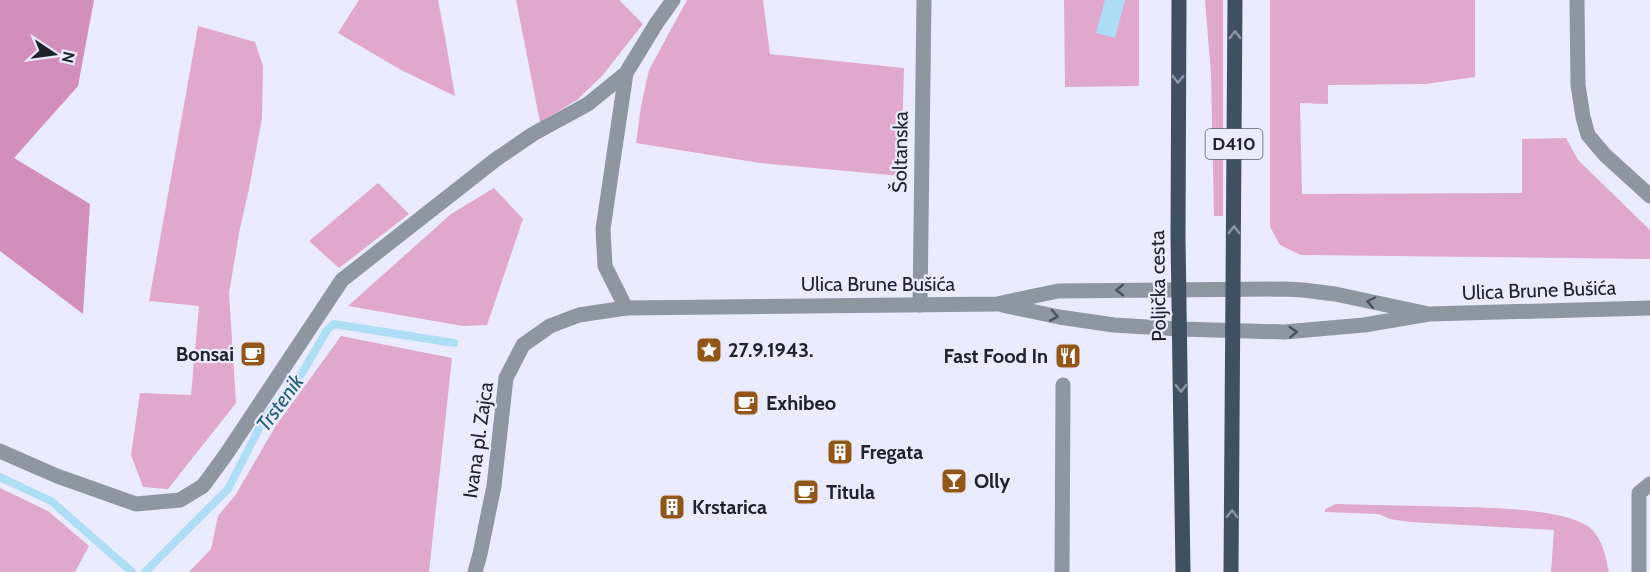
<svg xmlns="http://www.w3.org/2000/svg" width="1650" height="572" font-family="Cabin,sans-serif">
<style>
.green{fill:#e0a8cc}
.forest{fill:#d38fbc}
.water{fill:#aedef6}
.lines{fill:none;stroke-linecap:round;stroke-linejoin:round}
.stream{stroke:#aedef6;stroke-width:8}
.minor{stroke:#8e96a2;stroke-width:15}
.tertiary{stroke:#8e96a2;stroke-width:15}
.primary{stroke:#414f63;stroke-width:15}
.oneway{stroke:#8e95a9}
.oneway2{stroke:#4d505c}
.labels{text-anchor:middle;stroke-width:4.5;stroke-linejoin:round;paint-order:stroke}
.shield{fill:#ebebff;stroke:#5e5e6c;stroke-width:1.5}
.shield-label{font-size:18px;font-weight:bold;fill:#22222d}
.street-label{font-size:20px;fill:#22222d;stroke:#ebebff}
.poi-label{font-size:20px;font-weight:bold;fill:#22222d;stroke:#ebebff;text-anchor:start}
.water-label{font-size:21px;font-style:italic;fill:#1c5f7a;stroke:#ebebff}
</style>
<rect width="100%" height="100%" fill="#ebebff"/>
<path class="green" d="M 359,0 L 438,0 L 445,37 L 455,96 L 401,70 L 338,33 Z
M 516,0 L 619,0 L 643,24 L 602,76 L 577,100 L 540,122 Z
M 687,0 L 763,0 L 770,54 L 904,68 L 901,176 L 760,163 L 636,143 L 641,106 L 649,70 Z
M 1064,0 L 1139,0 L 1139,86 L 1065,87 Z
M 1205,0 L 1223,0 L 1223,216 L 1214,216 L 1211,74 Z
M 1270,0 L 1475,0 L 1475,77 L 1426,84 L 1328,85 L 1328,104 L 1300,103 L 1302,194 L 1522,193 L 1522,139 L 1566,138 L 1578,160 L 1650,230 L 1650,259 L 1301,255 L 1280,245 L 1270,227 Z
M 198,26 L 255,42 L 263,66 L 262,118 L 249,189 L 240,228 L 229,293 L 236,403 L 168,489 L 143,487 L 131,455 L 140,393 L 191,395 L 199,306 L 149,301 Z
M 378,183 L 409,214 L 339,268 L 309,241 Z
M 494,188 L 523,219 L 487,325 L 463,326 L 348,306 L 451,214 Z
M 341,336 L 452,358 L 429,572 L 189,572 L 211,549 L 218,516 L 236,494 L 275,427 Z
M 0,488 L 48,511 L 89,546 L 75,572 L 0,572 Z
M 1336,504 C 1378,505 1421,506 1464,507 C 1495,508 1564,509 1589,527 C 1602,537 1606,557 1609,572 L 1551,572 L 1554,530 L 1410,522 L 1390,519 L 1379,514 L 1325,512 L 1325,509 Z"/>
<path class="forest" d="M 0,0 L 94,0 L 78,86 L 14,158 L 90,204 L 83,314 L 0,251 Z"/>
<path class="water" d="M 1105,0 L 1125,0 L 1115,38 L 1096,33 Z"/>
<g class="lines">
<path class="stream" d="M 0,477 L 51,501 L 132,572
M 145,572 L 228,489 L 264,419 L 302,373 L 327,330 L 334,324 L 454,343"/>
<path class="minor" d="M 1577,0 L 1578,85 L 1583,117 L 1588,135 L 1605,155 L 1650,196
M 626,73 L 603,229 L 605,266 L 626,308
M 920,305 L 924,0
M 0,451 L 57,476 L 136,504 L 180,500 L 203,486 L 227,453 L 342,280 L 495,160 L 533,134 L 588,104 L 626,73 L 656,24 L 673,0
M 1062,572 L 1063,385
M 1639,572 L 1639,493 L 1650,484"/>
<path class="tertiary" d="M 1002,305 L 1059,317 L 1114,325 L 1180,329 L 1284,332 L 1364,325 L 1429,314 L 1650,308
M 475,572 L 480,554 L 494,486 L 506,378 L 523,345 L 550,326 L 579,315 L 626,308 L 997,304 L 1058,291 L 1285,289 L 1303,290 L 1335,294 L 1429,314"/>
<path class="primary" d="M 1179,0 L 1178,238 L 1183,572
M 1231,572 L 1235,0"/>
</g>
<defs><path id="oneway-chevron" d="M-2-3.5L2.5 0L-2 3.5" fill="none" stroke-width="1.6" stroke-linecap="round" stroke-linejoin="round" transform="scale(1.5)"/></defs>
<g class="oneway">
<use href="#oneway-chevron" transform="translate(1235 35) rotate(-90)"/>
<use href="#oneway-chevron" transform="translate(1178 79) rotate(90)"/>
<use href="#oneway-chevron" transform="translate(1234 230) rotate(-90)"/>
<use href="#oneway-chevron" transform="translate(1181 388) rotate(89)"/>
<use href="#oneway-chevron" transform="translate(1232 514) rotate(-89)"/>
</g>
<g class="oneway2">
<use href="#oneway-chevron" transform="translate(1120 290) rotate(179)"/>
<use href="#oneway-chevron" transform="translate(1371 302) rotate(-168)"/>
<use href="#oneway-chevron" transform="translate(1054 316) rotate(11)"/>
<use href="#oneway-chevron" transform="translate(1293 332) rotate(-3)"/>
</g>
<defs>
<g id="sight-square" transform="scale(1.35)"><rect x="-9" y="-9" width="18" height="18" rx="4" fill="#925716" stroke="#ebebff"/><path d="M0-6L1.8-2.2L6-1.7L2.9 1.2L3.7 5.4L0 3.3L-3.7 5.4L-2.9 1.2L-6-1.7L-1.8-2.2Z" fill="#fff"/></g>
<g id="cafe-square" transform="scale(1.35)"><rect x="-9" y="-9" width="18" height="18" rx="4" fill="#925716" stroke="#ebebff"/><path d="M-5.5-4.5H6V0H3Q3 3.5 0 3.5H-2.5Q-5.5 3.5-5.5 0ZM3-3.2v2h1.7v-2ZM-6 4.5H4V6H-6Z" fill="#fff"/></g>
<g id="restaurant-square" transform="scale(1.35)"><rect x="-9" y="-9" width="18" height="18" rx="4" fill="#925716" stroke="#ebebff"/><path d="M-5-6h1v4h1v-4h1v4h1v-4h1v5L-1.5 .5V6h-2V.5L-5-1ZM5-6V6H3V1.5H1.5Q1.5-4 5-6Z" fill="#fff"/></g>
<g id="building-square" transform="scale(1.35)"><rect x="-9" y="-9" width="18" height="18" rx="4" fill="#925716" stroke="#ebebff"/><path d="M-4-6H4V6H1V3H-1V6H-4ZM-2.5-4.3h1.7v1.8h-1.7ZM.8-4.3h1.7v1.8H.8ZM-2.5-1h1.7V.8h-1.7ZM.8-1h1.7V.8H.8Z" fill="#fff"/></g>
<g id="bar-square" transform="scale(1.35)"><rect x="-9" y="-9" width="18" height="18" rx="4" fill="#925716" stroke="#ebebff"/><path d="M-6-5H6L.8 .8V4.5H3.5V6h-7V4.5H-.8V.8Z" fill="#fff"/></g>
</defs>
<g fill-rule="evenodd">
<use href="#sight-square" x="709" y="350"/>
<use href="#cafe-square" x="253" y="354"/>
<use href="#restaurant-square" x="1068" y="356"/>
<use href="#cafe-square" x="746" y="403"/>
<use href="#building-square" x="840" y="452"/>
<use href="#bar-square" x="954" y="481"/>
<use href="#cafe-square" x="806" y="492"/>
<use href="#building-square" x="672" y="507"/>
</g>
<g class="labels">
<rect class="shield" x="1205.5" y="129" width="57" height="30" rx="4.5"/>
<g class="shield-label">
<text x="1234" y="150">D410</text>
</g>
<g class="street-label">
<text transform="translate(900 152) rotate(-89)" y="7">Šoltanska</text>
<text x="878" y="291">Ulica Brune Bušića</text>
<text transform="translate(1158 286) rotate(-91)" y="7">Poljička cesta</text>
<text transform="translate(1539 290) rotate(-2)" y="7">Ulica Brune Bušića</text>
<text transform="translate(478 440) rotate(-82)" y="7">Ivana pl. Zajca</text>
</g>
<g class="poi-label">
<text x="728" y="357">27.9.1943.</text>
<text x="234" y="361" text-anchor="end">Bonsai</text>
<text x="1048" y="363" text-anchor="end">Fast Food In</text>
<text x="766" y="410">Exhibeo</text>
<text x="860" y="459">Fregata</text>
<text x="974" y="488">Olly</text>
<text x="826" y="499">Titula</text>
<text x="692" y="514">Krstarica</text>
</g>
<g class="water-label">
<text transform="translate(280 403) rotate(-54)" y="7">Trstenik</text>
</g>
</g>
<g transform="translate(54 54) rotate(103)" stroke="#ebebff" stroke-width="4.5" paint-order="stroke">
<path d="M0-4.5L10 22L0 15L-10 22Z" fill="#22222d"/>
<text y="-9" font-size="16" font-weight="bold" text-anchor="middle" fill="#22222d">N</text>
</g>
</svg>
